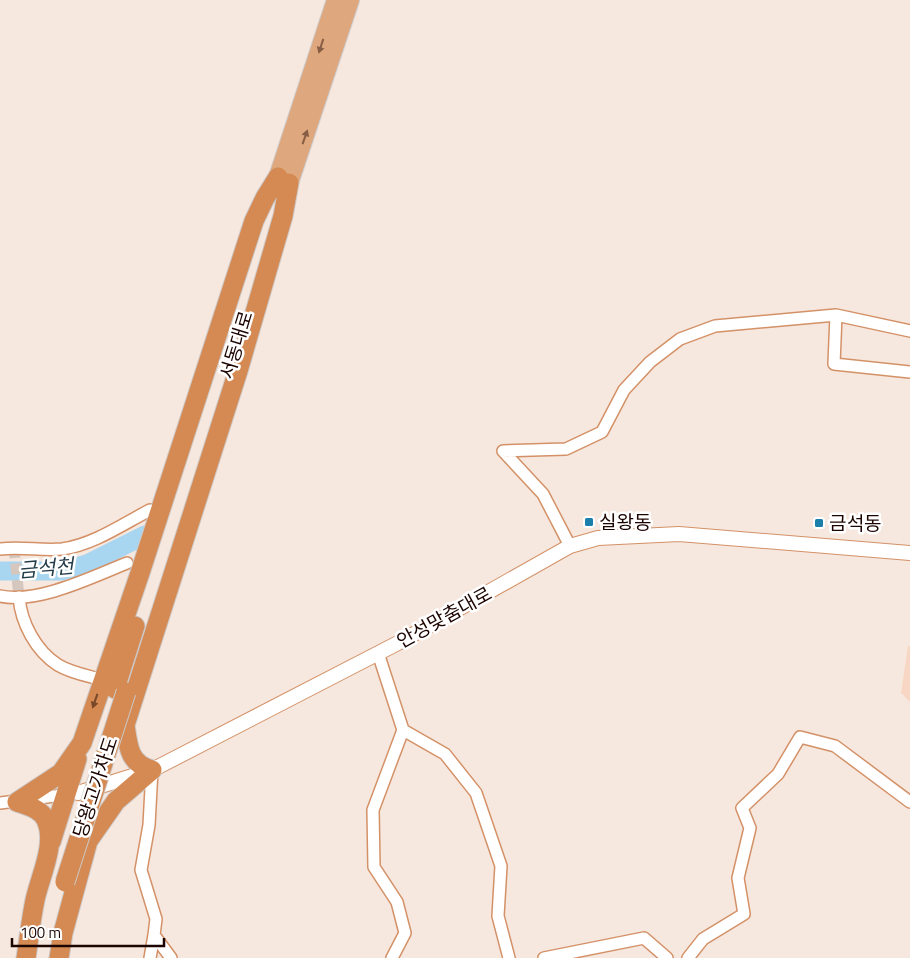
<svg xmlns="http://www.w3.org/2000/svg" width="910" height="958" font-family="'Titillium Web','Noto Sans KR',sans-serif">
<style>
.built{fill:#f7d7c4}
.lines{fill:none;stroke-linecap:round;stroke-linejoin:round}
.river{stroke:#a8d6f0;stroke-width:19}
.minor-tunnel{stroke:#d5c6be;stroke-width:11;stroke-dasharray:11 5.5;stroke-linecap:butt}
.minor-casing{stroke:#d49167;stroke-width:14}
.tertiary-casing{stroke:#d49167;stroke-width:16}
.primary-casing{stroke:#cdc8c7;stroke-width:20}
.trunk-casing{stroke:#cdc8c7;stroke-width:21}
.minor{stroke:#fff;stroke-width:11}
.tertiary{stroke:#fff;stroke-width:14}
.primary{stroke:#dfa77d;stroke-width:18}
.trunk{stroke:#d48a52;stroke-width:19}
.trunk-bridge-casing{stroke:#cdc8c7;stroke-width:21;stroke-linecap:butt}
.trunk-bridge{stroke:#d48a52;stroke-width:19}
.oneway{fill:#875e45}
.oneway2{fill:#784829}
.poi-dot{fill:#1a7faa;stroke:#fff;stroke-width:2}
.labels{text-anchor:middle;stroke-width:5;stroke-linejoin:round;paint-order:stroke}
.street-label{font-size:19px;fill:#1c0500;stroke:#fff}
.poi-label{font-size:19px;fill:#1c0500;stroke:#fff;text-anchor:start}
.water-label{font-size:20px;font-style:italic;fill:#243b48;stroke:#fff}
</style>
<rect width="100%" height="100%" fill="#f6e8df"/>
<path class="built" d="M 908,646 L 910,646 L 910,702 L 901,693 Z"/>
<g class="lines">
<path class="river" d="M 0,571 L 61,571 L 87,564 L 145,535"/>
<path class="minor-tunnel" d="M 14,547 L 19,597"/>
<g class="minor-casing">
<path id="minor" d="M 836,315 L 910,331
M 570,546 L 543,494 L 503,451 L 566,449 L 602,432 L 624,390 L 650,362 L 680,339 L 715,326 L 836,315 L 834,364 L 910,372
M 0,549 C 21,546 41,551 62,549 C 93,545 123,524 150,510
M 0,596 C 38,604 92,577 127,563
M 19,597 C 21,623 36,651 58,665 C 71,673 89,676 103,680
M 378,653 L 403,730 L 445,754 L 476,793 L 501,866 L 498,916 L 509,958
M 152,770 L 149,825 L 141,870 L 156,919 L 154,935 L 171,958
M 0,803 L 70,794
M 150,958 L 154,935
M 392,958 L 405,933 L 397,902 L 374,867 L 373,810 L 403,730
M 544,958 L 644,938 L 667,958
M 688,958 L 703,939 L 744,914 L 738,878 L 750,828 L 742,808 L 778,774 L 800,737 L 835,746 L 910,802"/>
</g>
<g class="tertiary-casing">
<path id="tertiary" d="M 78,793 L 152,770 L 398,643 L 570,546 L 598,538 L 679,534 L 910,553"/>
</g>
<g class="primary-casing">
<path id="primary" d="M 278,177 L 336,0
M 289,183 L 350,0"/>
</g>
<g class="trunk-casing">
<path id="trunk" d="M 115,689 L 135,626
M 152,770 C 129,764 128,746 125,725 L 238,371 L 283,216 L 289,183
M 17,802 L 61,773 L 82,743 L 140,573 L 254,221 L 265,198 L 278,177
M 17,802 C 28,806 41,809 46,820 C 57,844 40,876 35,900 C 31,919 29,939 26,958
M 51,842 L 77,759
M 59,958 L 63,933 L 88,841 L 116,801 L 152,770"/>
</g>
<use href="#minor" class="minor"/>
<use href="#tertiary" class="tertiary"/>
<use href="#primary" class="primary"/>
<use href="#trunk" class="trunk"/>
<g class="trunk-bridge-casing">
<path id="trunk-bridge" d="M 65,882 L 126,692"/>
</g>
<use href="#trunk-bridge" class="trunk-bridge"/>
</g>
<defs><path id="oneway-solid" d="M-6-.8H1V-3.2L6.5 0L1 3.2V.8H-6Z" transform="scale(1.25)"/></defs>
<g class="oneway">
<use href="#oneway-solid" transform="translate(321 46) rotate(108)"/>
<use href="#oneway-solid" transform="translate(305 137) rotate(-71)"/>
</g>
<use class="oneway2" href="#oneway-solid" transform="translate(95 701) rotate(109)"/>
<g class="poi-dot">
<rect x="584" y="517" width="10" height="10" rx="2.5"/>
<rect x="814" y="518" width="10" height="10" rx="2.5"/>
</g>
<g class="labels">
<g class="street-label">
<text transform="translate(236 345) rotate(-73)" y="7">서동대로</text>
<text transform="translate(444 617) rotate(-29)" y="7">안성맞춤대로</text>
<text transform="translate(95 787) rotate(-72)" y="7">당왕고가차도</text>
</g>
<g class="poi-label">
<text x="599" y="529">실왕동</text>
<text x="829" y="530">금석동</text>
</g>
<g class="water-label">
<text transform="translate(46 568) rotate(-5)" y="7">금석천</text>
</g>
</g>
<path d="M12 938v8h152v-8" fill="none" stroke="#1c0500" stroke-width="2.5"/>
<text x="20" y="938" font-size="15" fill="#1c0500" stroke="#ffffff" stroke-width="4" paint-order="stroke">100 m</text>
</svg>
